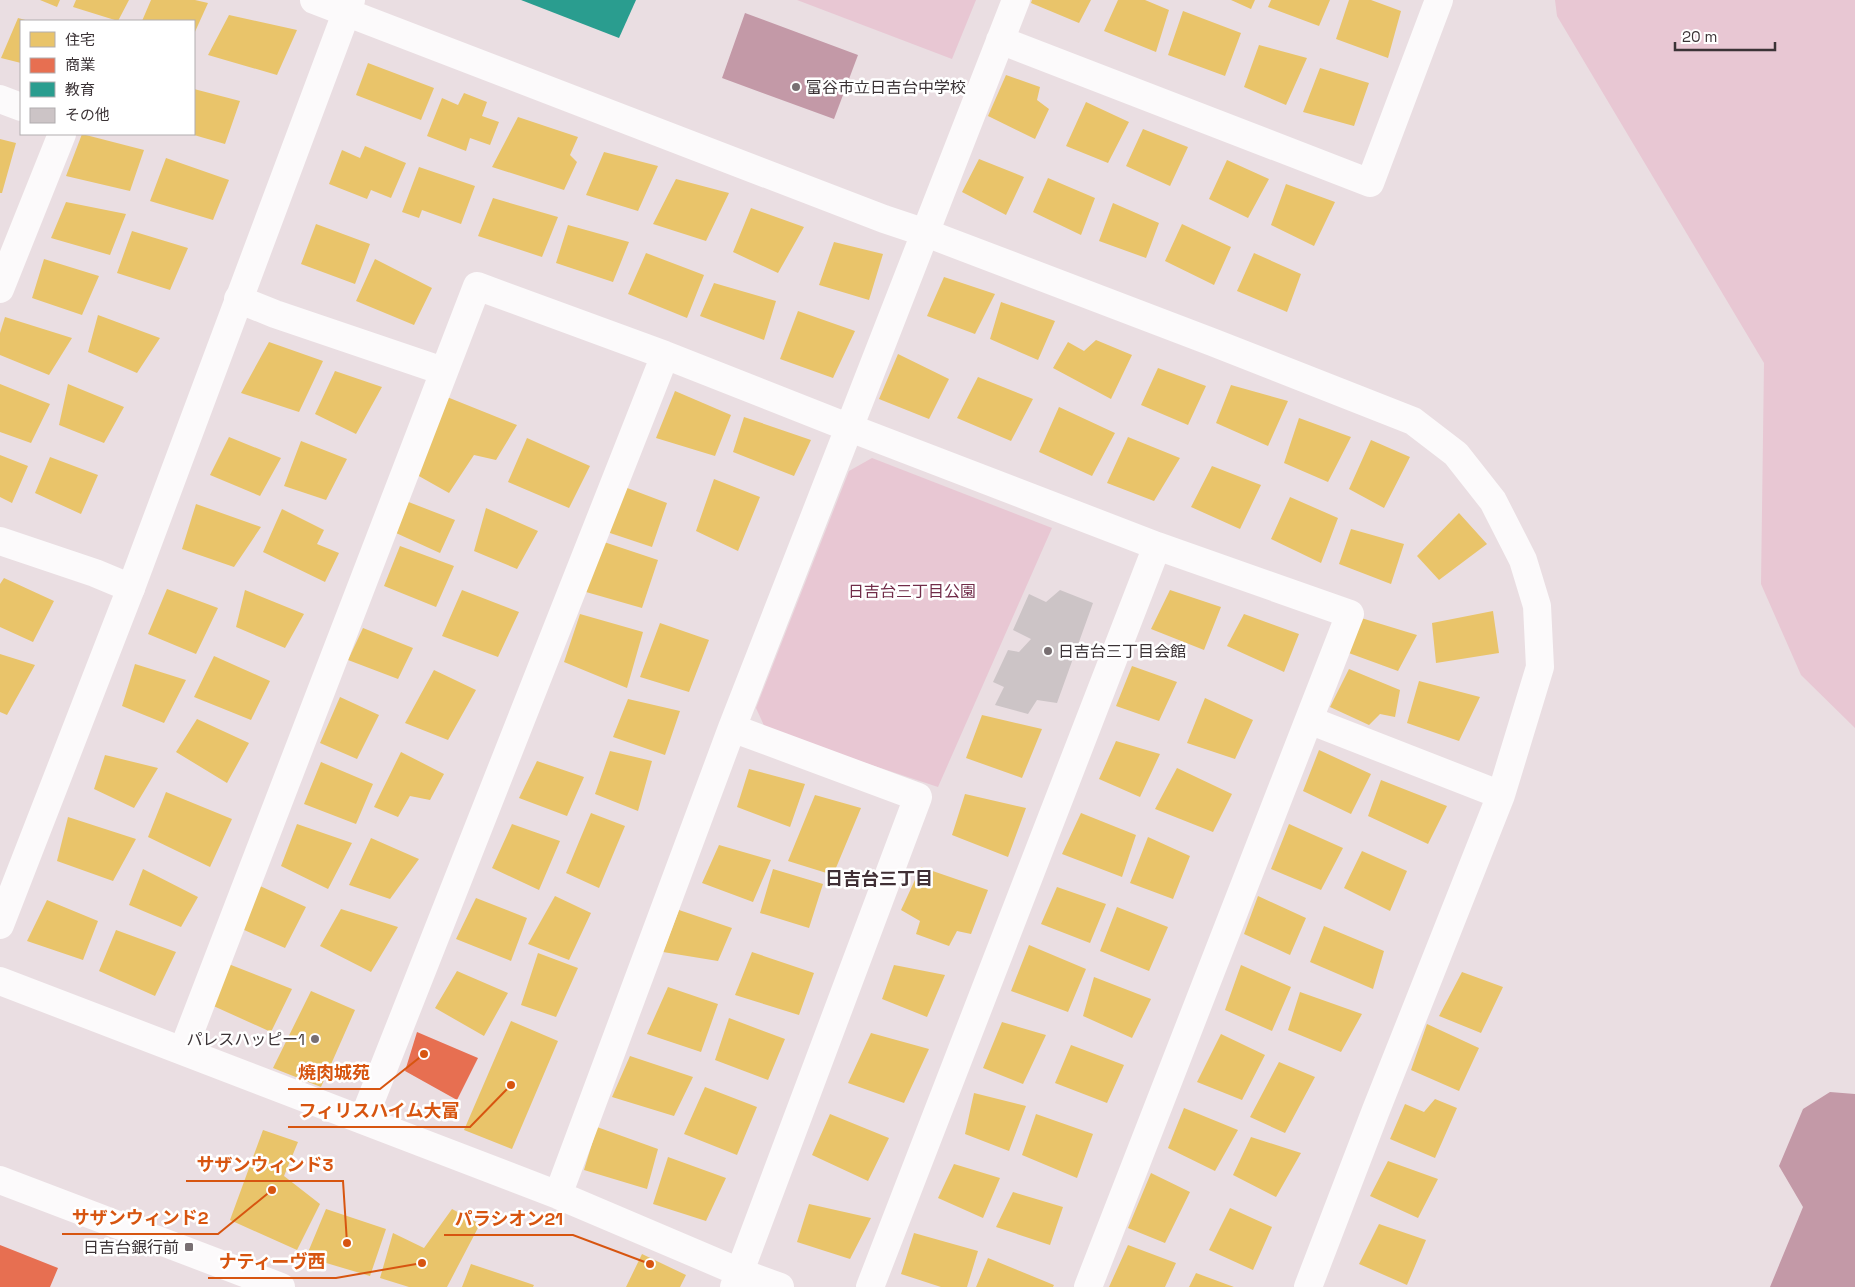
<svg xmlns="http://www.w3.org/2000/svg" width="1855" height="1287" font-family="'Space Grotesk','Noto Sans JP',sans-serif">
<style>
.green{fill:#e8c7d3}
.water{fill:#c399a7}
.homes{fill:#e9c46a}
.shops{fill:#e76f51}
.schools{fill:#2a9d8f}
.building{fill:#ccc4c6}
.lines{fill:none;stroke-linecap:round;stroke-linejoin:round}
.street{stroke:#fcfafb;stroke-width:28}
.secondary{stroke:#fcfafb;stroke-width:28}
.poi-dot{fill:#786f72;stroke:#fff;stroke-width:2}
.labels{text-anchor:middle;stroke-width:5;stroke-linejoin:round;paint-order:stroke}
.poi-label{font-size:16px;fill:#3b3336;stroke:#fff;text-anchor:start}
.park-label{font-size:16px;fill:#712c49;stroke:#fff}
.neighbourhood-label{font-size:18px;font-weight:bold;fill:#413036;stroke:#fff}
.leader{fill:none;stroke:#d75510;stroke-width:2}
.callout-dot{fill:#d75510;stroke:#fff;stroke-width:2}
.callout-label{font-size:18px;text-anchor:middle;font-weight:bold;fill:#d75510;stroke:#fff;stroke-width:5;stroke-linejoin:round;paint-order:stroke}
</style>
<rect width="100%" height="100%" fill="#eadee2"/>
<path class="green" d="M 797,0 L 976,0 L 952,59 Z
M 1555,0 L 1855,0 L 1855,728 L 1801,675 L 1761,584 L 1764,363 L 1557,16 Z
M 872,458 L 1052,528 L 938,787 L 766,730 L 756,708 L 849,471 Z"/>
<path class="water" d="M 745,13 L 858,55 L 834,119 L 722,78 Z
M 1830,1092 L 1855,1094 L 1855,1287 L 1770,1287 L 1803,1207 L 1779,1166 L 1803,1109 Z"/>
<path class="homes" d="M 40,0 L 60,0 L 57,7 Z
M 76,0 L 129,0 L 118,21 L 73,7 Z
M 151,0 L 195,0 L 208,3 L 194,34 L 194,21 L 142,21 Z
M 1032,0 L 1091,0 L 1079,23 L 1031,3 Z
M 1118,0 L 1145,0 L 1169,10 L 1156,52 L 1104,31 Z
M 1231,0 L 1255,0 L 1251,9 Z
M 1271,0 L 1330,0 L 1319,26 L 1268,7 Z
M 1349,0 L 1371,0 L 1401,11 L 1388,58 L 1336,39 Z
M 1183,11 L 1241,33 L 1225,76 L 1168,55 Z
M 229,15 L 297,30 L 277,75 L 208,55 Z
M 18,18 L 29,21 L 21,21 L 21,63 L 1,58 Z
M 1259,45 L 1307,58 L 1286,105 L 1244,87 Z
M 368,63 L 434,88 L 421,120 L 356,95 Z
M 1320,68 L 1369,83 L 1354,126 L 1303,112 Z
M 1006,75 L 1040,87 L 1037,100 L 1049,109 L 1035,139 L 988,116 Z
M 194,89 L 240,101 L 225,144 L 194,135 Z
M 464,93 L 487,102 L 482,116 L 499,122 L 490,145 L 470,138 L 466,151 L 427,136 L 442,98 L 458,105 Z
M 1086,102 L 1129,122 L 1108,163 L 1066,146 Z
M 518,117 L 578,137 L 570,155 L 577,162 L 564,190 L 492,167 Z
M 1143,129 L 1188,147 L 1170,186 L 1126,166 Z
M 82,134 L 144,150 L 130,191 L 66,176 Z
M 0,139 L 16,143 L 2,193 L 0,193 Z
M 365,146 L 406,163 L 391,198 L 371,190 L 367,199 L 329,184 L 342,150 L 360,158 Z
M 604,152 L 658,166 L 638,211 L 586,195 Z
M 166,158 L 229,180 L 213,220 L 150,201 Z
M 979,159 L 1024,177 L 1006,215 L 962,192 Z
M 1227,160 L 1269,179 L 1248,218 L 1209,199 Z
M 419,167 L 475,186 L 461,224 L 422,210 L 419,218 L 402,212 Z
M 1048,178 L 1095,198 L 1081,235 L 1033,212 Z
M 676,179 L 729,193 L 706,241 L 653,224 Z
M 1286,184 L 1335,202 L 1314,246 L 1271,225 Z
M 493,198 L 558,217 L 542,257 L 478,236 Z
M 66,202 L 126,214 L 110,255 L 51,238 Z
M 1113,203 L 1159,223 L 1146,258 L 1099,241 Z
M 751,208 L 804,227 L 778,273 L 733,252 Z
M 316,224 L 370,244 L 355,284 L 301,264 Z
M 1182,224 L 1231,247 L 1214,285 L 1165,261 Z
M 568,225 L 629,242 L 613,282 L 556,263 Z
M 132,231 L 188,248 L 170,290 L 117,273 Z
M 834,242 L 883,254 L 869,300 L 819,285 Z
M 646,253 L 704,275 L 687,318 L 628,294 Z
M 1254,253 L 1301,274 L 1287,312 L 1237,291 Z
M 44,259 L 99,276 L 82,315 L 32,298 Z
M 375,259 L 432,288 L 414,325 L 356,301 Z
M 944,277 L 995,294 L 975,334 L 927,316 Z
M 714,283 L 776,301 L 764,340 L 700,316 Z
M 1001,302 L 1055,321 L 1038,360 L 990,339 Z
M 798,311 L 855,331 L 833,378 L 780,359 Z
M 98,315 L 160,338 L 137,373 L 88,352 Z
M 5,317 L 72,338 L 49,375 L 0,355 L 0,333 Z
M 1096,340 L 1132,355 L 1111,399 L 1053,368 L 1068,342 L 1084,351 Z
M 269,342 L 323,361 L 299,412 L 241,393 Z
M 898,354 L 949,379 L 929,419 L 879,399 Z
M 1158,368 L 1206,386 L 1188,425 L 1141,405 Z
M 335,371 L 382,387 L 356,434 L 315,414 Z
M 978,377 L 1033,399 L 1011,441 L 957,418 Z
M 0,384 L 50,404 L 31,443 L 0,432 Z
M 68,384 L 124,407 L 104,443 L 59,425 Z
M 1231,385 L 1288,401 L 1268,446 L 1216,423 Z
M 675,391 L 731,415 L 715,456 L 656,438 Z
M 447,397 L 517,425 L 496,460 L 474,455 L 449,493 L 417,475 Z
M 1059,407 L 1115,433 L 1092,476 L 1039,452 Z
M 744,417 L 811,440 L 794,476 L 733,452 Z
M 1299,418 L 1351,437 L 1328,482 L 1284,463 Z
M 229,437 L 281,458 L 260,496 L 210,475 Z
M 1128,437 L 1180,458 L 1154,501 L 1107,483 Z
M 527,438 L 590,466 L 569,508 L 508,482 Z
M 1371,440 L 1410,457 L 1384,508 L 1349,489 Z
M 301,441 L 347,459 L 326,500 L 284,486 Z
M 0,455 L 28,466 L 12,503 L 0,497 Z
M 50,457 L 98,475 L 81,514 L 35,493 Z
M 1212,466 L 1261,485 L 1240,529 L 1191,507 Z
M 714,479 L 760,497 L 738,551 L 696,531 Z
M 622,486 L 667,503 L 652,547 L 607,532 Z
M 1290,497 L 1338,518 L 1321,563 L 1271,539 Z
M 406,501 L 455,520 L 440,553 L 396,533 Z
M 196,504 L 261,527 L 234,567 L 182,549 Z
M 486,508 L 538,531 L 517,569 L 474,551 Z
M 282,509 L 324,530 L 317,544 L 339,553 L 325,582 L 263,552 Z
M 1459,513 L 1487,544 L 1439,580 L 1417,556 Z
M 1351,529 L 1404,544 L 1391,584 L 1339,564 Z
M 604,542 L 658,560 L 642,608 L 586,592 Z
M 400,546 L 454,566 L 436,607 L 384,586 Z
M 4,578 L 54,601 L 33,642 L 0,627 L 0,584 Z
M 167,589 L 218,608 L 196,654 L 148,634 Z
M 245,590 L 304,614 L 285,648 L 236,627 Z
M 462,590 L 519,612 L 498,657 L 442,636 Z
M 1170,590 L 1221,607 L 1204,650 L 1151,629 Z
M 1493,611 L 1499,653 L 1436,663 L 1432,623 Z
M 580,614 L 643,632 L 627,688 L 564,662 Z
M 1244,614 L 1299,634 L 1284,672 L 1227,646 Z
M 1358,617 L 1417,635 L 1398,671 L 1346,652 Z
M 660,623 L 709,640 L 689,692 L 640,677 Z
M 363,628 L 413,648 L 398,679 L 348,660 Z
M 0,654 L 35,665 L 7,715 L 0,712 Z
M 214,656 L 270,681 L 251,720 L 194,697 Z
M 135,664 L 186,680 L 164,723 L 122,706 Z
M 1132,666 L 1177,682 L 1159,721 L 1116,706 Z
M 1349,669 L 1400,690 L 1395,717 L 1380,714 L 1369,725 L 1330,707 Z
M 434,670 L 476,690 L 448,740 L 405,723 Z
M 1419,681 L 1480,697 L 1459,741 L 1407,723 Z
M 340,697 L 379,715 L 357,759 L 320,743 Z
M 1205,698 L 1253,720 L 1235,759 L 1187,743 Z
M 628,699 L 680,711 L 665,755 L 613,737 Z
M 982,715 L 1042,729 L 1022,778 L 966,758 Z
M 197,719 L 249,743 L 227,783 L 176,752 Z
M 1116,741 L 1160,754 L 1140,797 L 1099,779 Z
M 1319,750 L 1371,774 L 1351,814 L 1303,791 Z
M 610,751 L 652,761 L 638,811 L 595,794 Z
M 401,752 L 444,774 L 430,800 L 410,796 L 398,817 L 374,807 Z
M 105,755 L 158,768 L 134,808 L 94,789 Z
M 537,761 L 584,777 L 567,816 L 519,798 Z
M 321,762 L 373,784 L 356,824 L 304,804 Z
M 1177,768 L 1232,794 L 1213,832 L 1155,809 Z
M 749,769 L 805,784 L 790,827 L 737,807 Z
M 1381,780 L 1447,806 L 1428,844 L 1368,816 Z
M 166,792 L 232,819 L 210,867 L 148,837 Z
M 965,794 L 1026,808 L 1008,857 L 952,835 Z
M 815,795 L 861,808 L 833,875 L 788,861 Z
M 591,813 L 625,826 L 599,888 L 566,873 Z
M 1081,813 L 1136,835 L 1122,877 L 1062,854 Z
M 68,817 L 136,839 L 113,881 L 57,861 Z
M 297,824 L 352,843 L 328,889 L 281,866 Z
M 512,824 L 560,841 L 539,890 L 492,868 Z
M 1289,824 L 1343,848 L 1321,890 L 1271,869 Z
M 1148,837 L 1190,856 L 1173,899 L 1130,883 Z
M 371,838 L 419,859 L 390,899 L 349,885 Z
M 719,845 L 771,860 L 753,902 L 702,883 Z
M 1362,851 L 1407,871 L 1390,911 L 1344,888 Z
M 921,867 L 988,890 L 971,934 L 957,931 L 949,946 L 916,934 L 920,921 L 901,910 Z
M 143,869 L 198,897 L 181,927 L 129,905 Z
M 773,869 L 823,884 L 809,928 L 760,913 Z
M 260,886 L 306,907 L 285,948 L 242,929 Z
M 1057,887 L 1106,904 L 1090,943 L 1041,924 Z
M 555,896 L 591,913 L 569,960 L 528,944 Z
M 1258,896 L 1306,918 L 1290,955 L 1244,934 Z
M 476,898 L 527,918 L 511,961 L 456,939 Z
M 47,900 L 98,921 L 83,960 L 27,941 Z
M 1117,907 L 1168,927 L 1149,971 L 1100,951 Z
M 341,909 L 398,927 L 371,972 L 320,946 Z
M 679,910 L 732,928 L 718,961 L 663,952 Z
M 1324,926 L 1384,951 L 1373,989 L 1310,962 Z
M 116,930 L 176,952 L 155,996 L 99,971 Z
M 1029,945 L 1086,969 L 1068,1012 L 1011,991 Z
M 752,952 L 814,973 L 799,1015 L 735,995 Z
M 538,953 L 578,968 L 556,1017 L 521,1005 Z
M 226,963 L 292,989 L 271,1032 L 209,1004 Z
M 894,965 L 945,975 L 927,1017 L 882,999 Z
M 1241,965 L 1291,987 L 1272,1031 L 1225,1010 Z
M 457,971 L 508,993 L 484,1036 L 435,1008 Z
M 1462,972 L 1503,987 L 1481,1033 L 1439,1016 Z
M 1094,977 L 1151,999 L 1132,1038 L 1083,1016 Z
M 668,987 L 718,1004 L 701,1052 L 647,1034 Z
M 311,991 L 355,1010 L 321,1087 L 273,1068 Z
M 1300,992 L 1362,1014 L 1341,1052 L 1288,1030 Z
M 729,1018 L 785,1039 L 768,1080 L 715,1060 Z
M 511,1021 L 558,1041 L 512,1149 L 464,1130 Z
M 1002,1022 L 1046,1035 L 1023,1084 L 983,1068 Z
M 1427,1024 L 1479,1048 L 1459,1091 L 1411,1070 Z
M 871,1033 L 929,1049 L 904,1103 L 848,1083 Z
M 1221,1034 L 1265,1055 L 1242,1100 L 1197,1082 Z
M 1071,1045 L 1124,1065 L 1107,1103 L 1055,1083 Z
M 630,1056 L 693,1077 L 674,1116 L 612,1097 Z
M 1279,1062 L 1315,1077 L 1285,1133 L 1250,1117 Z
M 705,1087 L 757,1107 L 737,1155 L 684,1134 Z
M 974,1093 L 1026,1106 L 1009,1151 L 965,1134 Z
M 1435,1099 L 1457,1108 L 1435,1158 L 1390,1139 L 1405,1104 L 1424,1112 Z
M 1184,1108 L 1238,1130 L 1215,1171 L 1168,1148 Z
M 830,1114 L 889,1138 L 868,1181 L 812,1155 Z
M 1036,1114 L 1093,1134 L 1077,1178 L 1022,1155 Z
M 597,1127 L 658,1149 L 647,1189 L 584,1170 Z
M 263,1130 L 298,1142 L 284,1176 L 320,1204 L 297,1250 L 230,1220 Z
M 1251,1137 L 1301,1153 L 1276,1197 L 1233,1175 Z
M 668,1157 L 726,1178 L 706,1221 L 653,1204 Z
M 1388,1161 L 1438,1179 L 1418,1218 L 1370,1196 Z
M 954,1164 L 1000,1178 L 983,1218 L 938,1198 Z
M 1151,1173 L 1190,1192 L 1165,1243 L 1128,1228 Z
M 1013,1192 L 1063,1207 L 1050,1245 L 996,1227 Z
M 809,1204 L 871,1218 L 850,1259 L 797,1242 Z
M 1230,1208 L 1272,1227 L 1253,1270 L 1209,1250 Z
M 326,1209 L 386,1229 L 370,1276 L 306,1257 Z
M 452,1209 L 480,1224 L 447,1287 L 409,1287 L 380,1278 L 393,1233 L 424,1248 Z
M 1379,1224 L 1426,1240 L 1407,1285 L 1359,1264 Z
M 914,1233 L 978,1251 L 967,1287 L 941,1287 L 901,1274 Z
M 1128,1245 L 1176,1263 L 1165,1287 L 1109,1287 Z
M 642,1254 L 686,1275 L 680,1287 L 626,1287 Z
M 988,1258 L 1054,1285 L 1053,1287 L 976,1287 Z
M 471,1264 L 534,1285 L 533,1287 L 462,1287 Z
M 1196,1273 L 1234,1287 L 1189,1287 Z"/>
<path class="shops" d="M 417,1032 L 478,1058 L 457,1100 L 405,1071 Z
M 0,1245 L 58,1268 L 50,1287 L 0,1287 Z"/>
<path class="schools" d="M 521,0 L 636,0 L 619,38 Z"/>
<path class="building" d="M 1060,590 L 1093,603 L 1057,703 L 1037,700 L 1028,714 L 995,705 L 1004,687 L 993,682 L 1008,650 L 1019,652 L 1031,639 L 1013,630 L 1029,594 L 1046,602 Z"/>
<g class="lines">
<path class="street" d="M 314,0 L 884,219 L 926,233 L 1212,342 L 1413,421 L 1456,454 L 1493,501 L 1523,560 L 1537,606 L 1540,667 L 1501,795 L 1376,1110 L 1308,1287
M 1000,40 L 1370,183 L 1439,0
M 0,99 L 21,107
M 0,289 L 62,134
M 238,299 L 275,314 L 443,371
M 0,541 L 95,573 L 131,588
M 1309,720 L 1501,795
M 732,728 L 918,797 L 734,1287
M 0,981 L 558,1195 L 739,1272 L 780,1287
M 183,1050 L 477,286 L 665,355 L 850,428 L 1157,546 L 1350,614 L 1088,1287
M 363,1120 L 665,355
M 558,1195 L 732,728 L 1016,0
M 870,1287 L 1157,546"/>
<path class="secondary" d="M 0,925 L 131,588 L 351,0
M 0,1180 L 281,1287"/>
</g>
<g class="poi-dot">
<circle cx="796" cy="87" r="5"/>
<circle cx="1048" cy="651" r="5"/>
<circle cx="315" cy="1039" r="5"/>
<rect x="184" y="1242" width="10" height="10" rx="2.5"/>
</g>
<g class="labels">
<g class="poi-label">
<text x="806" y="93">富谷市立日吉台中学校</text>
<text x="1058" y="657">日吉台三丁目会館</text>
<text x="305" y="1045" text-anchor="end">パレスハッピー1</text>
<text x="179" y="1253" text-anchor="end">日吉台銀行前</text>
</g>
<g class="park-label">
<text x="912" y="597">日吉台三丁目公園</text>
</g>
<g class="neighbourhood-label">
<text x="879" y="885">日吉台三丁目</text>
</g>
</g>
<path class="leader" d="M424 1054L380 1089H288M511 1085L470 1127H288M347 1243L343 1181H186M272 1190L218 1234H62M650 1264L573 1235H444M422 1263L336 1278H208"/>
<g class="callout-dot">
<circle cx="424" cy="1054" r="5"/>
<circle cx="511" cy="1085" r="5"/>
<circle cx="347" cy="1243" r="5"/>
<circle cx="272" cy="1190" r="5"/>
<circle cx="650" cy="1264" r="5"/>
<circle cx="422" cy="1263" r="5"/>
</g>
<g class="callout-label">
<text x="334" y="1079">焼肉城苑</text>
<text x="379" y="1117">フィリスハイム大富</text>
<text x="265" y="1171">サザンウィンド3</text>
<text x="140" y="1224">サザンウィンド2</text>
<text x="509" y="1225">パラシオン21</text>
<text x="272" y="1268">ナティーヴ西</text>
</g>
<rect x="20" y="20" width="175" height="115" fill="#ffffff" stroke="#b1adaf"/>
<rect x="30" y="32" width="25" height="15" fill="#e9c46a" stroke="#b1adaf"/>
<text x="65" y="45" font-size="15" fill="#3b3336">住宅</text>
<rect x="30" y="58" width="25" height="15" fill="#e76f51" stroke="#b1adaf"/>
<text x="65" y="70" font-size="15" fill="#3b3336">商業</text>
<rect x="30" y="82" width="25" height="15" fill="#2a9d8f" stroke="#b1adaf"/>
<text x="65" y="95" font-size="15" fill="#3b3336">教育</text>
<rect x="30" y="108" width="25" height="15" fill="#ccc4c6" stroke="#b1adaf"/>
<text x="65" y="120" font-size="15" fill="#3b3336">その他</text>
<path d="M1675 42v8h100v-8" fill="none" stroke="#3b3336" stroke-width="2.5"/>
<text x="1682" y="42" font-size="15" fill="#3b3336" stroke="#ffffff" stroke-width="4" paint-order="stroke">20 m</text>
</svg>
